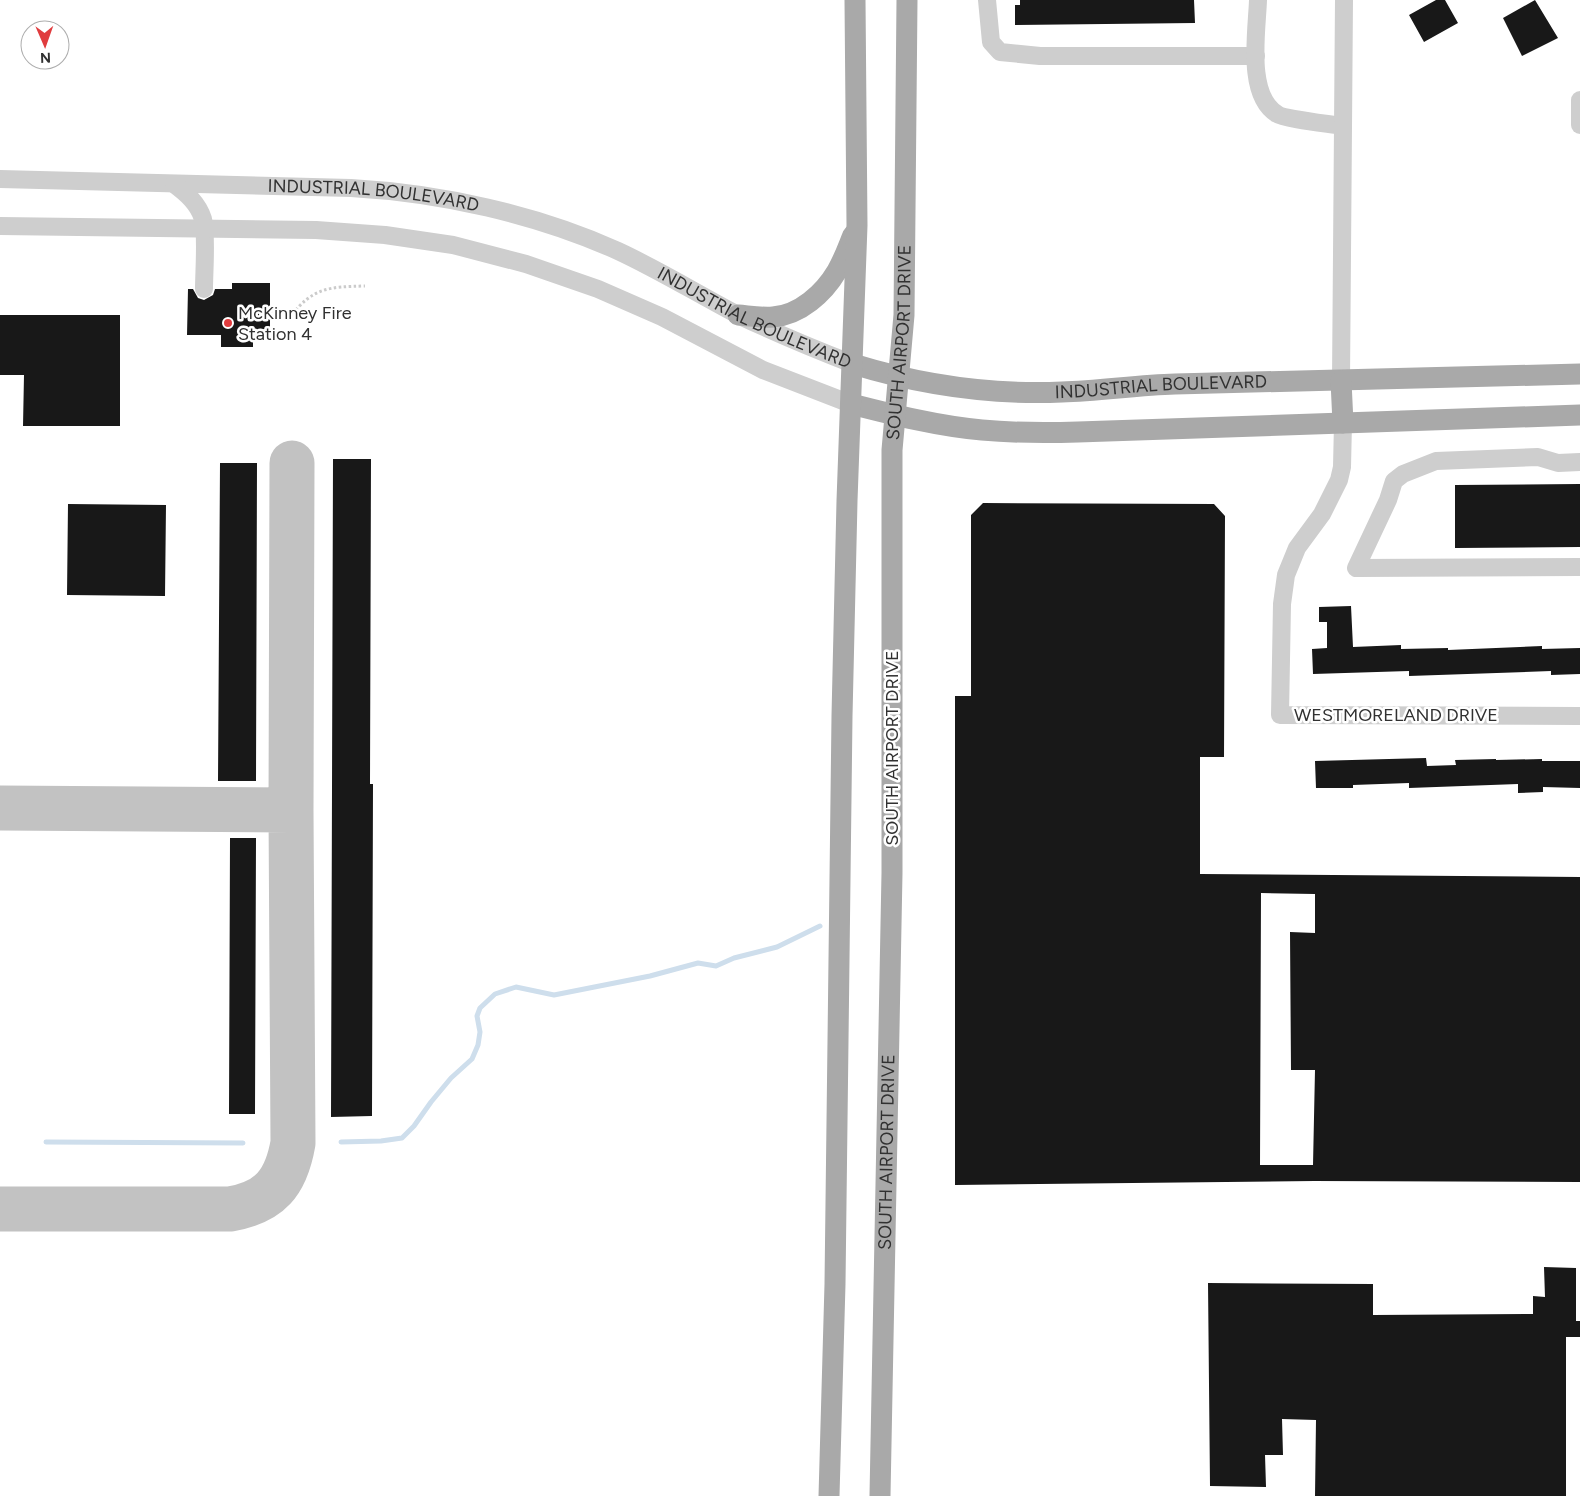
<svg xmlns="http://www.w3.org/2000/svg" width="1580" height="1496" font-family="Figtree,sans-serif">
<style>
.lines{fill:none;stroke-linecap:round;stroke-linejoin:round}
.stream{stroke:#cedeec;stroke-width:5}
.taxiway{stroke:#c2c2c2;stroke-width:45}
.building{fill:#181818;fill-rule:evenodd}
.path{stroke:#cbcbcb;stroke-width:3;stroke-dasharray:2.5 2.5;stroke-linecap:butt}
.minor{stroke:#cecece;stroke-width:18}
.major{stroke:#a9a9a9;stroke-width:21}
.poi-dot{fill:#e03c3e;stroke:#fff;stroke-width:2}
.labels{text-anchor:middle;stroke-width:5;stroke-linejoin:round;paint-order:stroke}
.street-label{font-size:18px;fill:#313131;stroke:#fff}
.poi-label{font-size:18px;fill:#313131;stroke:#fff;text-anchor:start}
</style>
<rect width="100%" height="100%" fill="#fff"/>
<g class="lines">
<path class="stream" d="M 46,1142 L 243,1143
M 341,1142 L 381,1141 L 402,1138 L 414,1126 L 431,1102 L 451,1078 L 472,1059 L 478,1045 L 480,1032 L 477,1016 L 480,1008 L 495,994 L 516,987 L 554,995 L 650,976 L 698,963 L 716,966 L 734,958 L 777,947 L 820,926"/>
<path class="taxiway" d="M 0,808 L 291,810
M 0,1209 L 230,1209 C 270,1202 286,1183 293,1143 L 291,810 L 292,463"/>
</g>
<path class="building" d="M 1020,0 L 1194,0 L 1195,23 L 1015,25 L 1015,5 L 1020,5 Z
M 1436,0 L 1445,0 L 1458,23 L 1424,42 L 1409,15 Z
M 1535,0 L 1558,38 L 1522,56 L 1503,18 Z
M 232,283 L 270,283 L 270,341 L 253,341 L 253,347 L 221,347 L 221,335 L 187,335 L 188,289 L 193,289 L 198,298 L 204,300 L 213,295 L 215,289 L 232,289 Z
M 0,315 L 120,315 L 120,426 L 23,426 L 24,375 L 0,375 Z
M 333,459 L 371,459 L 370,784 L 373,784 L 372,1116 L 331,1117 Z
M 220,463 L 257,463 L 256,781 L 218,781 Z
M 1580,484 L 1580,547 L 1455,548 L 1455,485 Z
M 983,503 L 1214,504 L 1225,516 L 1224,757 L 1200,757 L 1200,874 L 1580,877 L 1580,1182 L 1314,1181 L 955,1185 L 955,696 L 971,696 L 971,515 ZM 1261,893 L 1315,894 L 1315,933 L 1290,932 L 1291,1070 L 1315,1070 L 1313,1165 L 1260,1165 Z
M 68,504 L 166,505 L 165,596 L 67,595 Z
M 1351,606 L 1353,647 L 1401,645 L 1401,649 L 1448,648 L 1448,650 L 1542,646 L 1542,649 L 1580,648 L 1580,674 L 1551,675 L 1551,671 L 1409,676 L 1409,671 L 1313,674 L 1312,649 L 1327,648 L 1327,622 L 1319,622 L 1319,607 Z
M 1426,758 L 1427,766 L 1456,765 L 1455,760 L 1496,759 L 1496,760 L 1542,759 L 1542,761 L 1580,761 L 1580,788 L 1543,787 L 1543,792 L 1518,793 L 1518,784 L 1409,788 L 1409,783 L 1353,785 L 1353,788 L 1316,788 L 1315,761 Z
M 230,838 L 256,838 L 255,1114 L 229,1114 Z
M 1544,1267 L 1576,1268 L 1576,1321 L 1580,1321 L 1580,1337 L 1566,1337 L 1566,1496 L 1315,1496 L 1316,1420 L 1282,1419 L 1283,1455 L 1265,1455 L 1266,1487 L 1210,1486 L 1208,1283 L 1373,1284 L 1373,1315 L 1533,1314 L 1533,1296 L 1545,1297 Z"/>
<g class="lines">
<path class="path" d="M 270,311 L 290,317 C 313,287 329,287 365,286"/>
<g class="minor">
<path d="M 987,0 L 991,42 L 1000,52 L 1040,56 L 1256,56"/>
<path d="M 1258,0 C 1257,31 1246,95 1277,114 C 1284,119 1331,124 1342,126"/>
<path d="M 1580,100 L 1580,125"/>
<path id="s1" d="M 0,179 L 351,188 C 440,193 536,214 618,251 C 659,270 698,294 738,315 C 776,333 814,349 853,364"/>
<path d="M 174,184 C 186,193 198,203 203,219 C 207,234 204,272 204,289"/>
<path d="M 0,226 L 316,230 L 385,235 L 453,245 L 526,264 L 598,289 L 662,317 L 763,370 L 851,404"/>
<path d="M 1341,381 L 1344,0"/>
<path d="M 1343,423 L 1342,467 L 1339,480 L 1322,514 L 1297,548 L 1286,575 L 1282,604 L 1280,715 L 1580,716"/>
<path d="M 1580,462 L 1558,463 L 1538,457 L 1436,461 L 1403,474 L 1394,481 L 1388,500 L 1356,568 L 1580,567"/>
</g>
<g class="major">
<path d="M 738,315 C 750,316 762,318 773,317 C 800,315 824,293 837,271 C 844,259 848,247 853,235"/>
<path id="s2" d="M 853,364 C 921,385 991,395 1062,392 C 1100,391 1137,385 1175,384 C 1310,380 1445,378 1580,374"/>
<path d="M 1341,381 L 1343,423"/>
<path d="M 851,404 C 894,415 938,426 982,430 C 1014,433 1046,433 1078,432 L 1580,415"/>
<path d="M 829,1496 L 835,1284 L 842,716 L 847,501 L 857,225 L 855,0"/>
<path id="s3" d="M 880,1496 L 892,873 L 892,450 L 904,315 L 907,0"/>
</g>
</g>
<circle class="poi-dot" cx="228" cy="323" r="5"/>
<g class="labels">
<g class="street-label">
<text dy="6" stroke="none"><textPath href="#s1" startOffset="374">INDUSTRIAL BOULEVARD</textPath></text>
<text dy="6" stroke="none"><textPath href="#s1" startOffset="779">INDUSTRIAL BOULEVARD</textPath></text>
<text dy="6" stroke="none"><textPath href="#s3" startOffset="1154">SOUTH AIRPORT DRIVE</textPath></text>
<text dy="6" stroke="none"><textPath href="#s2" startOffset="311">INDUSTRIAL BOULEVARD</textPath></text>
<text x="1396" y="721">WESTMORELAND DRIVE</text>
<text transform="translate(892 748) rotate(-90)" y="6">SOUTH AIRPORT DRIVE</text>
<text dy="6" stroke="none"><textPath href="#s3" startOffset="344">SOUTH AIRPORT DRIVE</textPath></text>
</g>
<g class="poi-label">
<text x="238" y="319">McKinney Fire<tspan x="238" dy="21">Station 4</tspan></text>
</g>
</g>
<g transform="translate(45 45) rotate(178)"><circle r="24" fill="#ffffff" stroke="#adadad"/>
<path d="M0-4L9 19L0 12L-9 19Z" fill="#e03c3e"/>
<text y="-8" font-size="14" font-weight="bold" text-anchor="middle" fill="#313131">N</text>
</g>
</svg>
